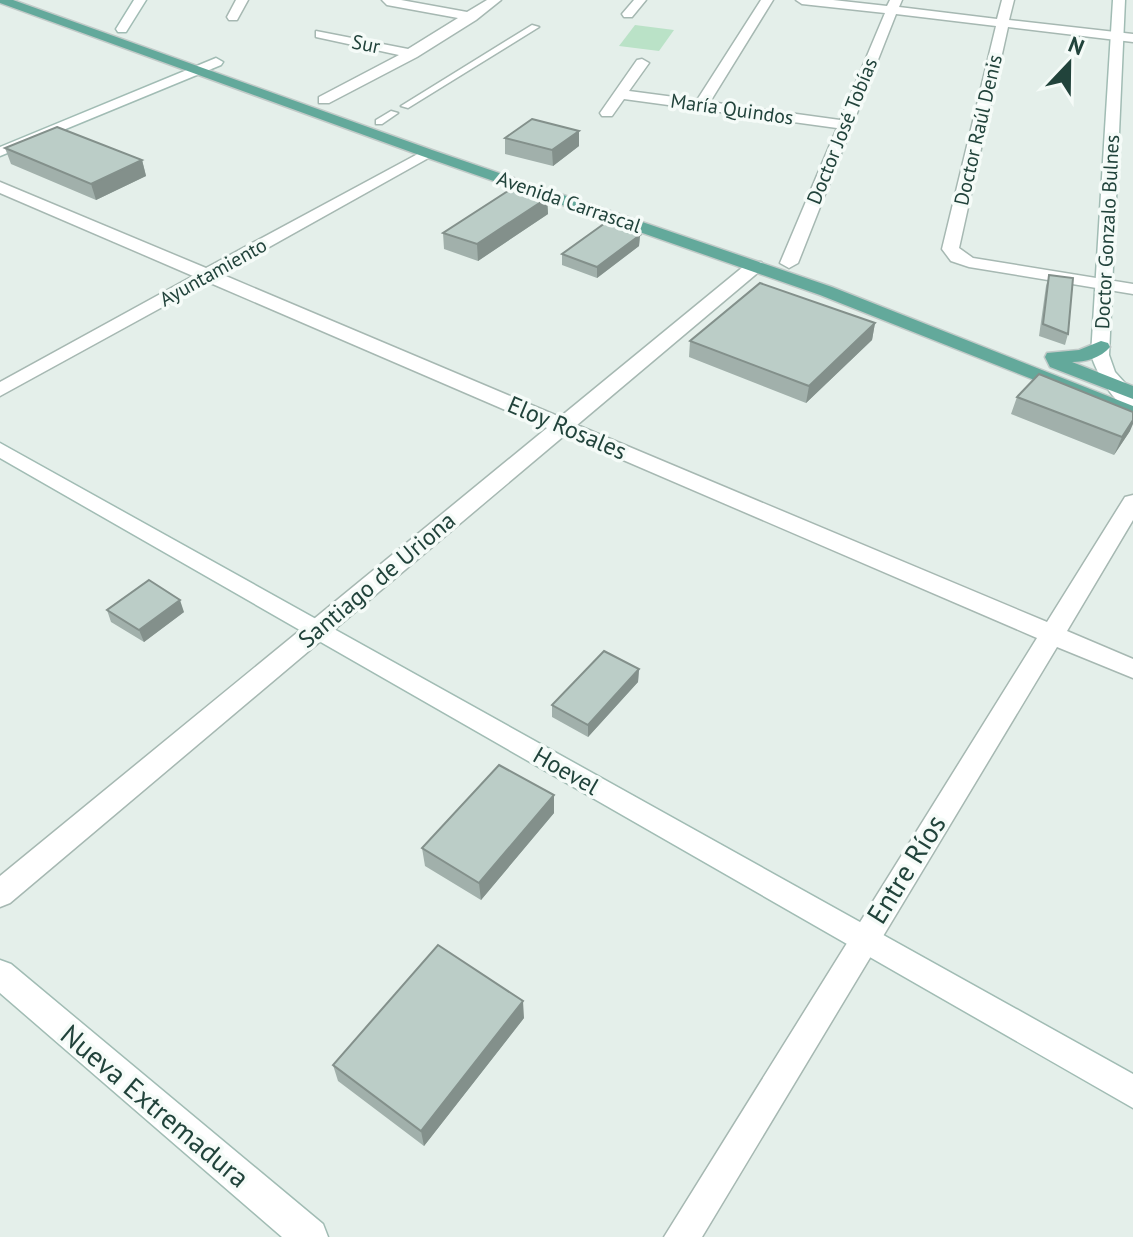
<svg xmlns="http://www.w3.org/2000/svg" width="1133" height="1237" font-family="'PT Sans',sans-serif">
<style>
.green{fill:#bae2c7}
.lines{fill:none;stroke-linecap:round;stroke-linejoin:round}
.lane-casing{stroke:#a6b8b2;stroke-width:3}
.street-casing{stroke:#a6b8b2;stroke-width:3}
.secondary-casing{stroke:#a1bcb4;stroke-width:3}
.primary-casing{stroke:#c1cac8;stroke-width:3}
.lane{fill:#fff;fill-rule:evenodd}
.street{fill:#fff;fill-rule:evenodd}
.secondary{fill:#fff;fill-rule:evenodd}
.primary{fill:#63a99b;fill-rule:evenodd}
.wall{fill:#a1b0ab}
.shaded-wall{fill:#83908b}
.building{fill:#bbcdc7;stroke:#83908b;stroke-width:2}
.labels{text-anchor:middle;stroke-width:7;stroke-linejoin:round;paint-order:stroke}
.far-street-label{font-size:20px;fill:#21433b;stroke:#f5fbf8}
.street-label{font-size:24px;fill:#21433b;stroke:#f5fbf8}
.near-street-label{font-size:28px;fill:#21433b;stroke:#f5fbf8}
</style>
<rect width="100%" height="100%" fill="#e4efea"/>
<path class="green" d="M 635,25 L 674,30 L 659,51 L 619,46 Z"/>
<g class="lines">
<g class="lane-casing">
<path id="lane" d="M 532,25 L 539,27 L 408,108 L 401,106 Z
M 391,111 L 398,113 L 382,124 L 376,124 L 376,120 Z"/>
</g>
<g class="street-casing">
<path id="street" d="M 236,0 L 248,0 L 237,20 L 229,20 L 227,17 Z
M 382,0 L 401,0 L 467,12 L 487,0 L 501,0 L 476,20 L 417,57 L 329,103 L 319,103 L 319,97 L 399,55 L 316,37 L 316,31 L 408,49 L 458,18 L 387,5 Z
M 634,0 L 646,0 L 632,17 L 624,17 L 622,14 Z
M 761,0 L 773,0 L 710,102 L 840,120 L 885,13 L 802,4 L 796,0 L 833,0 L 887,6 L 890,0 L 902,0 L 899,7 L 997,19 L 1002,0 L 1014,0 L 1009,20 L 1133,34 L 1133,42 L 1008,27 L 959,248 L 973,258 L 1133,284 L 1133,294 L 969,267 L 951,261 L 942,249 L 996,26 L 896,14 L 798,263 L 789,268 L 780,263 L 837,128 L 624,99 L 612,116 L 602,116 L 600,113 L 637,60 L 642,59 L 649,63 L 629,91 L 697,100 Z
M 427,149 L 434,153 L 432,156 L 221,274 L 560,417 L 749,262 L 761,262 L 764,266 L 761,270 L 577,425 L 1047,622 L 1125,497 L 1133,495 L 1133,520 L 1067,631 L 1133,659 L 1133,678 L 1057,647 L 702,1237 L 664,1237 L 1037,638 L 565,435 L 10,903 L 0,907 L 0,876 L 547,428 L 208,282 L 0,396 L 0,382 L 193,276 L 0,193 L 0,182 L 206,268 Z"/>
</g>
<g class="secondary-casing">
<path id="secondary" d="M 134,0 L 146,0 L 126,32 L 118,32 L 116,29 Z
M 1113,0 L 1125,0 L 1109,355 L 1115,372 L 1133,392 L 1133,410 C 1113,405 1097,373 1091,355 Z
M 216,58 L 223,62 L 221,65 L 0,156 L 0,147 Z
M 0,443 L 1133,1074 L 1133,1108 L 0,458 Z
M 0,960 L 11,964 L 323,1224 L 328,1237 L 282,1237 L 0,993 Z"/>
</g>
<g class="primary-casing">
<path id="primary" d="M 0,0 L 13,0 L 432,150 L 832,287 L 1133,406 L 1133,419 L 820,295 L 422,156 L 0,3 Z
M 1101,341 L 1108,343 L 1110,347 C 1101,358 1085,362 1072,362 L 1133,386 L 1133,399 L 1050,367 L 1045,357 L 1047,353 L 1079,350 Z"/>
</g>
<use href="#lane" class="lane"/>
<use href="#street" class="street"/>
<use href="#secondary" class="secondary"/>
<use href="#primary" class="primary"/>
</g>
<path class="wall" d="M 505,138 L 579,146 L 553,166 L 505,154 Z
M 5,148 L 142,160 L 146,176 L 96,200 L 11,164 Z
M 547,198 L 548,214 L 478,261 L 444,249 L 443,233 Z
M 640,235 L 639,246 L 597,278 L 562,265 L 562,254 Z
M 1049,275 L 1068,334 L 1065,345 L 1039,336 L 1046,286 Z
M 875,323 L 872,340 L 806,403 L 689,357 L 690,341 Z
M 1017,397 L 1130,431 L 1114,455 L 1011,414 Z
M 107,610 L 184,612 L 144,642 L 111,622 Z
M 639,669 L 638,682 L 588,737 L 552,717 L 552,705 Z
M 554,795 L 554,813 L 481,900 L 425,866 L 422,848 Z
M 524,1018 L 424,1146 L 338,1081 L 333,1065 Z"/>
<path class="shaded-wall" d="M 579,131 L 579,146 L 553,166 L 552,150 Z
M 142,160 L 146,176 L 96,200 L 91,184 Z
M 547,198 L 548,214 L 478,261 L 477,244 Z
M 640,235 L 639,246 L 597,278 L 597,267 Z
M 875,323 L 872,340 L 806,403 L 809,386 Z
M 1133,420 L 1133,424 L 1130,431 L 1114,455 L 1122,437 Z
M 180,600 L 184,612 L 144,642 L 139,630 Z
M 639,669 L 638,682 L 588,737 L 588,725 Z
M 554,795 L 554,813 L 481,900 L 479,883 Z
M 523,1001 L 524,1018 L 424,1146 L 421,1131 Z"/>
<path class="building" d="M 532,119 L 579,131 L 552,150 L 505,138 Z
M 57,127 L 142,160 L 91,184 L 5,148 Z
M 514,187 L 547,198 L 477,244 L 443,233 Z
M 605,223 L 640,235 L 597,267 L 562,254 Z
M 1049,275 L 1073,278 L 1068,334 L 1043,324 Z
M 760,283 L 875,323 L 809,386 L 690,341 Z
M 1039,374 L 1133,412 L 1133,420 L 1122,437 L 1017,397 Z
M 149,580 L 180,600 L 139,630 L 107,610 Z
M 604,651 L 639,669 L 588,725 L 552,705 Z
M 499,765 L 554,795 L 479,883 L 422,848 Z
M 438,945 L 523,1001 L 421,1131 L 333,1065 Z"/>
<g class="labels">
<g class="far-street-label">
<text transform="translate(366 44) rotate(12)" y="7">Sur</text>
<text transform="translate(732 109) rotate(8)" y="7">María Quindos</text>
<text transform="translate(978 130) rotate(-77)" y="7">Doctor Raúl Denis</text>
<text transform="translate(842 131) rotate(-68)" y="7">Doctor José Tobías</text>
<text transform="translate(569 202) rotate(19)" y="7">Avenida Carrascal</text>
<text transform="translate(1107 232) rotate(-87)" y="7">Doctor Gonzalo Bulnes</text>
<text transform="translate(213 272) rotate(-29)" y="7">Ayuntamiento</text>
</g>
<g class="street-label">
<text transform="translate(567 428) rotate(23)" y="8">Eloy Rosales</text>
<text transform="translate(377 580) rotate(-40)" y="8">Santiago de Uriona</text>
<text transform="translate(566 771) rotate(30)" y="8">Hoevel</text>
</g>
<g class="near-street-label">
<text transform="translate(906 869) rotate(-58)" y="10">Entre Ríos</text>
<text transform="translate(155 1106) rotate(40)" y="10">Nueva Extremadura</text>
</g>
</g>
<g transform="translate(1069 64) rotate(22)" stroke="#f5fbf8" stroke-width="6" paint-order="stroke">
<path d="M0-6L14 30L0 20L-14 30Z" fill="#21433b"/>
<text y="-12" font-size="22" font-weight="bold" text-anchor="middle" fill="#21433b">N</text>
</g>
</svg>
